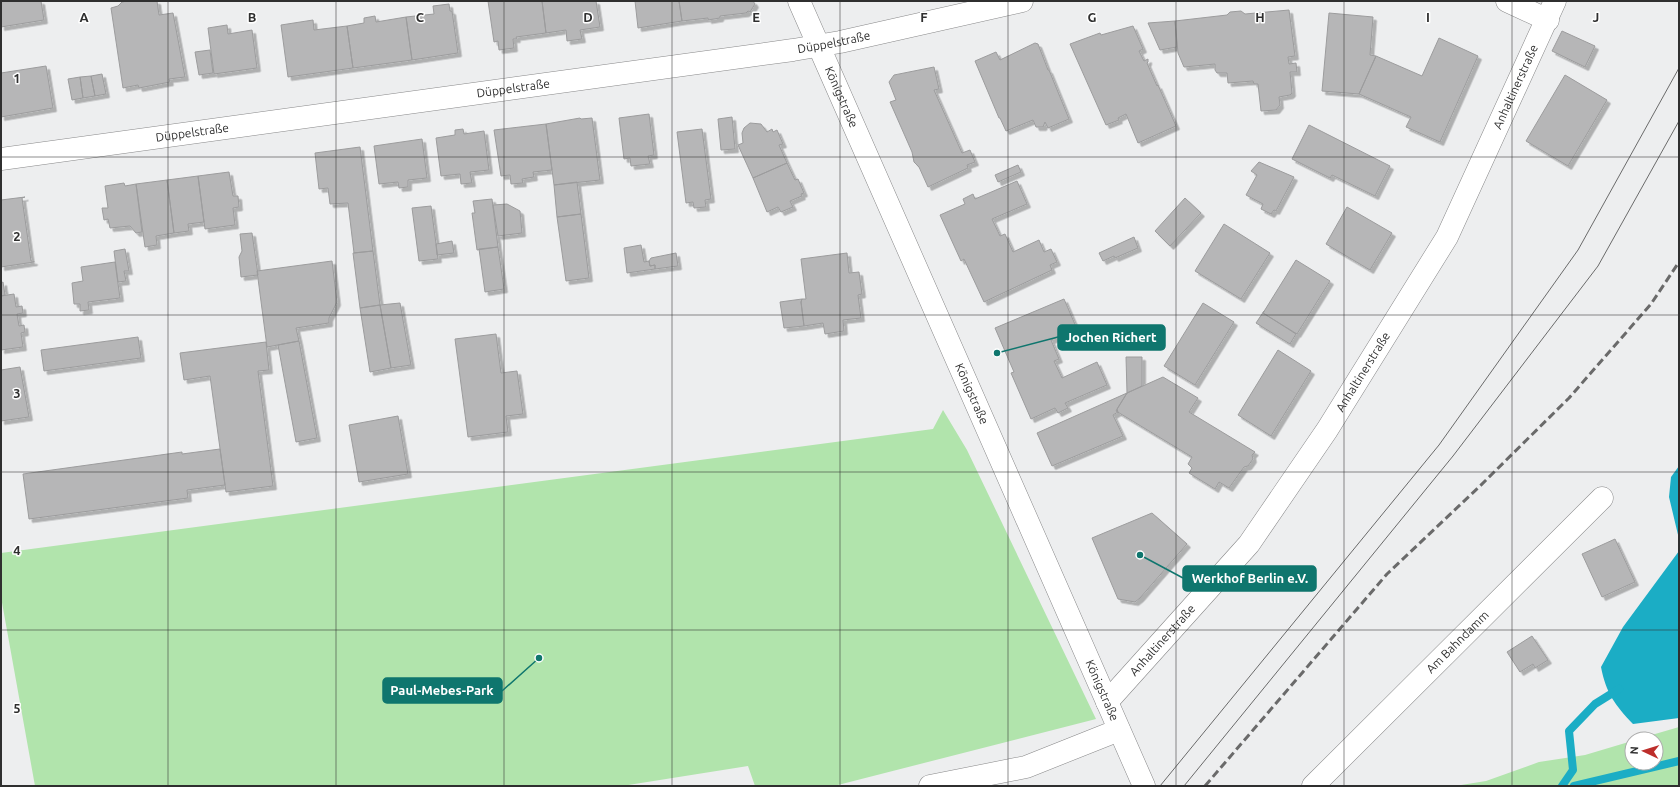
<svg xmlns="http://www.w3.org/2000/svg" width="1680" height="787" font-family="Ubuntu,sans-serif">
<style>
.green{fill:#b1e4ac}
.water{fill:#1badc5}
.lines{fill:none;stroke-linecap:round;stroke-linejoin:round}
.stream{stroke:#1badc5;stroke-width:8}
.building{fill:#b6b6b7;stroke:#9c9c9d;filter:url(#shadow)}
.minor-casing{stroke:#888889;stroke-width:23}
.minor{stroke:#fff;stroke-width:22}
.tram{stroke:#6a6a6a;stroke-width:1}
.rail{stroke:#6a6a6a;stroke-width:3;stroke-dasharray:8 4;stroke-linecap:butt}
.grid{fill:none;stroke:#2f2f2f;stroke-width:1;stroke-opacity:0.55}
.labels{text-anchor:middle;stroke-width:3;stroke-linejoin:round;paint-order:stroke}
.street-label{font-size:12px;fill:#2f2f2f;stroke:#fff}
.grid-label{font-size:13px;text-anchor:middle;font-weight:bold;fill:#2f2f2f;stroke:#fff;stroke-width:3;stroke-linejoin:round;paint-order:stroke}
.leader{fill:none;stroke:#0f766e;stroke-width:1.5}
.callout-dot{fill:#0f766e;stroke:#fff;stroke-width:1.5}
.callout{fill:#0f766e;stroke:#0f766e;stroke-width:1.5}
.callout-label{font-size:13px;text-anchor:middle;font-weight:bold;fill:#fff}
</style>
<defs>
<filter id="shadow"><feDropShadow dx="3.5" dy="3.5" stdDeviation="0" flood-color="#0004"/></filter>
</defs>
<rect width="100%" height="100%" fill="#edeeef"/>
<path class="green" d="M 943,410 L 967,450 L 1096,719 L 834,786 L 755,786 L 748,766 L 622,786 L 35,786 L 1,597 L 1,553 L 933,429 Z
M 1679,727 L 1679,786 L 1455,786 L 1486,781 L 1539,762 L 1585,755 L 1632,741 L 1632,763 L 1656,763 L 1656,739 L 1638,739 Z"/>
<path class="water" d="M 1679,466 L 1679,539 L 1669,497 L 1671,477 Z
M 1679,551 L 1679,718 L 1633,724 C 1615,705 1606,693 1601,667 L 1623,627 Z"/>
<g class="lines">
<path class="stream" d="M 1562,786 L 1573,770 L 1569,731 L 1595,704 L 1619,689
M 1574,786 L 1679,761"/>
</g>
<path class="building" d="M 1,1 L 41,1 L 44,20 L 1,27 Z
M 127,1 L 157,1 L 159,15 L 173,13 L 185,77 L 169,79 L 170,82 L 139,88 L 138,85 L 123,88 L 111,8 L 118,6 L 122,2 Z
M 488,1 L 542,1 L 546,33 L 516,37 L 517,39 L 513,39 L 514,48 L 499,50 L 498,41 L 494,42 Z
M 542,1 L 596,1 L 600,27 L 580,30 L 582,39 L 567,41 L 566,30 L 546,33 Z
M 635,1 L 679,1 L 682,21 L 638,28 Z
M 679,1 L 753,1 L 755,4 L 750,12 L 748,11 L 746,13 L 720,16 L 720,18 L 708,20 L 708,18 L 682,21 Z
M 449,4 L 450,11 L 452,11 L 458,53 L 412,60 L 406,17 L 434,14 L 433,6 Z
M 1289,10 L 1295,56 L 1288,57 L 1289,64 L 1296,63 L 1297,72 L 1290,72 L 1292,93 L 1290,95 L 1279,97 L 1280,105 L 1276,110 L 1261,111 L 1258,84 L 1254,84 L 1253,81 L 1228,83 L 1227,73 L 1217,73 L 1215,70 L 1215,64 L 1184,67 L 1178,53 L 1175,21 L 1227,15 L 1230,12 L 1241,11 L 1245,14 Z
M 1329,13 L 1373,17 L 1370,55 L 1376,56 L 1359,94 L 1322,91 Z
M 375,16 L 376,22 L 406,17 L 412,60 L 353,68 L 347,26 L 364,23 L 364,18 Z
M 313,20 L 314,30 L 347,26 L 353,68 L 288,77 L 281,25 Z
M 1175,21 L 1177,47 L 1160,50 L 1148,23 Z
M 227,25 L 228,34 L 252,30 L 257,68 L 214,74 L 208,28 Z
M 1133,26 L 1143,49 L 1139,51 L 1144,61 L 1148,59 L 1148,62 L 1147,63 L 1157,86 L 1158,85 L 1176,126 L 1138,143 L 1126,114 L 1118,118 L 1119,120 L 1106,125 L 1070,44 L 1100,33 L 1101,35 Z
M 1562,31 L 1595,46 L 1585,67 L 1552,51 Z
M 1439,38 L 1478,56 L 1440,142 L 1406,127 L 1411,117 L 1359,94 L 1376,56 L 1422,76 Z
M 1035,43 L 1038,44 L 1048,70 L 1049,70 L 1069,119 L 1048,128 L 1045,122 L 1043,127 L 1036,127 L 1033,120 L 1006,131 L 1000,118 L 999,118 L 975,61 L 996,52 L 1000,60 Z
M 210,50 L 213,73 L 199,75 L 195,52 Z
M 46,66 L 53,108 L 1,117 L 1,73 Z
M 934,67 L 939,89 L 934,90 L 962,153 L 970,150 L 975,162 L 967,165 L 968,168 L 928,187 L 919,167 L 914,162 L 912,152 L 890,102 L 896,100 L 889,82 L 894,75 Z
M 102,74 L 106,94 L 95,96 L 91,76 Z
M 1565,75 L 1607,100 L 1568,166 L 1526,141 Z
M 91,76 L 95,96 L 83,98 L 80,77 Z
M 80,77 L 83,98 L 72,100 L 68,79 Z
M 649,114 L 654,155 L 648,156 L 650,164 L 631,166 L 630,158 L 624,159 L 619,118 Z
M 732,117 L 735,149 L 721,150 L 718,119 Z
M 580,118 L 581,119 L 592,118 L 600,180 L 554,185 L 546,124 Z
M 750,123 L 761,124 L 767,132 L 772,129 L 773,132 L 777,130 L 783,144 L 779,145 L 787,163 L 753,178 L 738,145 L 743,143 L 742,133 L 744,128 Z
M 546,124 L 552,170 L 533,172 L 534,177 L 522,179 L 523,183 L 511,184 L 510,175 L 501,176 L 494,130 Z
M 1309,125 L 1390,166 L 1375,196 L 1332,175 L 1330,178 L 1292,159 Z
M 463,129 L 464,134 L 484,131 L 489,170 L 470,172 L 472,183 L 461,184 L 460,174 L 441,176 L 436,138 L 455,135 L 455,130 Z
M 702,129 L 711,199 L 705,200 L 706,207 L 694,208 L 693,202 L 686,203 L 677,132 Z
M 422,139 L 427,178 L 408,180 L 408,187 L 399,188 L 398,182 L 379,184 L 374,146 Z
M 360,147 L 373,251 L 354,253 L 348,203 L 330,204 L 328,188 L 319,189 L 315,153 Z
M 1259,162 L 1294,177 L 1276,211 L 1274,210 L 1271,214 L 1261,209 L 1263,204 L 1246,195 L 1257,175 L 1251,171 Z
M 787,163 L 795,180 L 798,179 L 804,193 L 801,194 L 802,196 L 790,201 L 793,207 L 781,212 L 778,207 L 767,212 L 753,178 Z
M 1018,165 L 1021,172 L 998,182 L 995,175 Z
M 229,172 L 233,196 L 238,196 L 239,207 L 233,208 L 235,225 L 205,229 L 198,176 Z
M 198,176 L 204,222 L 188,224 L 189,231 L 174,233 L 167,180 Z
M 167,180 L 174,233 L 156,236 L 157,245 L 145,247 L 136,184 Z
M 1017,181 L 1027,204 L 992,219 L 1000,236 L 1005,234 L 1013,252 L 1039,240 L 1044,252 L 1051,249 L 1057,262 L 1050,265 L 1052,270 L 984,302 L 964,259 L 961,261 L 940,215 L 965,204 L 963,199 L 973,194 L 975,199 Z
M 577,182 L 581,214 L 557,217 L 554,185 Z
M 124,183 L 125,186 L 136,184 L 142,232 L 136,233 L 130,226 L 110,228 L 108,219 L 104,220 L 102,208 L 108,208 L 105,186 Z
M 25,197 L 22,198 L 31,261 L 34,261 L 34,262 L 1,267 L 1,200 Z
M 1185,198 L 1201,213 L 1170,246 L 1155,231 Z
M 492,199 L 498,247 L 477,250 L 472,213 L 475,213 L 473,201 Z
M 507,204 L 520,211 L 522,233 L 498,236 L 493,205 Z
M 431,206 L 438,259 L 419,261 L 412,208 Z
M 1347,207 L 1392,233 L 1370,270 L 1326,244 Z
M 581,214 L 589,278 L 566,281 L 557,217 Z
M 1224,224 L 1270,253 L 1241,299 L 1195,271 Z
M 252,233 L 258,275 L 241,277 L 239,257 L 242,251 L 240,234 Z
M 1134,237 L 1138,248 L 1115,258 L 1114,256 L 1103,261 L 1099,253 Z
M 452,241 L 454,253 L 437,255 L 436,244 Z
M 641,245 L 644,262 L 649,261 L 650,266 L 655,265 L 655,269 L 627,273 L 624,248 Z
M 498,247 L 504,289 L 485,292 L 479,249 Z
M 125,249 L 129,271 L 124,271 L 126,281 L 118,282 L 114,251 Z
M 373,251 L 380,305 L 360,308 L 353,253 Z
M 676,253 L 678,266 L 655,269 L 655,265 L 650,266 L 649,261 L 651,258 Z
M 847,253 L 849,273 L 859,272 L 862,294 L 858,295 L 861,318 L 843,320 L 844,331 L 825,334 L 823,323 L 804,326 L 801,302 L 802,299 L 806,299 L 801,259 Z
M 1296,260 L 1330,281 L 1297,334 L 1263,313 Z
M 332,261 L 337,302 L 329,318 L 329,323 L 296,328 L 299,341 L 267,347 L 257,271 Z
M 115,262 L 120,298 L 88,302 L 89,310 L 80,311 L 80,304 L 74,304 L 72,283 L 83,281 L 81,267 Z
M 3,282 L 5,295 L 1,296 L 1,283 Z
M 14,294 L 16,307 L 22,306 L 23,313 L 17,314 L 19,326 L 24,325 L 25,332 L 21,333 L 23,347 L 1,350 L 1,296 Z
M 802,299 L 801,302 L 804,326 L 784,328 L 780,302 Z
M 1064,299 L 1077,329 L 1051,340 L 1059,359 L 1054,361 L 1062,378 L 1097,362 L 1107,385 L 1065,403 L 1068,408 L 1058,413 L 1055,408 L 1031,419 L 1011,373 L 1014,372 L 995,328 Z
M 400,303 L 411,365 L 391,368 L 380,305 Z
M 1203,303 L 1234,322 L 1195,385 L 1164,366 Z
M 380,305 L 391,368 L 370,372 L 360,308 Z
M 1264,311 L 1263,313 L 1296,334 L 1290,344 L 1256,323 Z
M 496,334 L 501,373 L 517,371 L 523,414 L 506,416 L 508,432 L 468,437 L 455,339 Z
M 138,337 L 141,358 L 44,371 L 41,350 Z
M 299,341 L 317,438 L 296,442 L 278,345 Z
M 266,342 L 269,370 L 258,371 L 273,486 L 226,492 L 210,376 L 184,380 L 180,353 Z
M 1278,350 L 1311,371 L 1271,436 L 1238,415 Z
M 1126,357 L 1142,357 L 1142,386 L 1127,393 Z
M 20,367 L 29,417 L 1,421 L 1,370 Z
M 1163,377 L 1198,398 L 1189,412 L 1255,452 L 1252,455 L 1253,459 L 1248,466 L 1244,467 L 1229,488 L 1219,482 L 1215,489 L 1189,473 L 1192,468 L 1188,464 L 1192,457 L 1116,411 L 1127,393 Z
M 1127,393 L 1117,409 L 1118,412 L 1113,415 L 1123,436 L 1052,466 L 1037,433 Z
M 398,416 L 408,474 L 359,482 L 349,425 Z
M 220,449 L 225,485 L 187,490 L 188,498 L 29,519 L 23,474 L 182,452 L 182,454 Z
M 1152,513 L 1187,544 L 1140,598 L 1135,602 L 1118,599 L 1092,538 Z
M 1615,539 L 1635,582 L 1602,597 L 1582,554 Z
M 1532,636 L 1548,660 L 1535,668 L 1533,664 L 1520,672 L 1507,652 Z"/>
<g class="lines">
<g class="minor-casing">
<g id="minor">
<path id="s1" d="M 799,1 L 1144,786"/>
<path d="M 1507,1 L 1548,20"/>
<path id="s2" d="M 1,159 L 793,50 L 840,42 L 1022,1"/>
<path id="s3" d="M 1107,702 L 1249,544 L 1327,430 L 1447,237 L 1555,1"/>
<path d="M 930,786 L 1026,767 L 1119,730"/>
<path id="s4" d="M 1313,786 L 1602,498"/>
</g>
</g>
<use href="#minor" class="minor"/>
<path class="tram" d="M 1160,786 L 1439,445 L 1578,250 L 1679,68
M 1184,786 L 1453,456 L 1598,266 L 1679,121"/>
<path class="rail" d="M 1205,786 L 1387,574 L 1480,486 L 1569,398 L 1651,304 L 1679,262"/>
</g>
<path class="grid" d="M 168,1 L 168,786M 336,1 L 336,786M 504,1 L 504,786M 672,1 L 672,786M 840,1 L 840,786M 1008,1 L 1008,786M 1176,1 L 1176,786M 1344,1 L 1344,786M 1512,1 L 1512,786M 1,157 L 1679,157M 1,315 L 1679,315M 1,472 L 1679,472M 1,630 L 1679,630"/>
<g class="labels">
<g class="street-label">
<text dy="4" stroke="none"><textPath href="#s2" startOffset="841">Düppelstraße</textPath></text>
<text dy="4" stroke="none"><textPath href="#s3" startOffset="743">Anhaltinerstraße</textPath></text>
<text dy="4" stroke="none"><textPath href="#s2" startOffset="517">Düppelstraße</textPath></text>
<text dy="4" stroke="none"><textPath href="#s1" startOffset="105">Königstraße</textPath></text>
<text dy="4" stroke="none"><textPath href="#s2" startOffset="193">Düppelstraße</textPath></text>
<text dy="4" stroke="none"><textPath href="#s3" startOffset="419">Anhaltinerstraße</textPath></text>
<text dy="4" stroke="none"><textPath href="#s1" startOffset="429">Königstraße</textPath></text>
<text dy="4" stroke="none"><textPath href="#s3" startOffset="83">Anhaltinerstraße</textPath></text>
<text dy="4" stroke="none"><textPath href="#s4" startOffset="204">Am Bahndamm</textPath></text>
<text dy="4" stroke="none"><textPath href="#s1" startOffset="753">Königstraße</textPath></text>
</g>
</g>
<g class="grid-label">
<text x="84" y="22">A</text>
<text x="252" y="22">B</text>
<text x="420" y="22">C</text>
<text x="588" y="22">D</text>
<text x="756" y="22">E</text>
<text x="924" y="22">F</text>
<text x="1092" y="22">G</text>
<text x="1260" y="22">H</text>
<text x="1428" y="22">I</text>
<text x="1596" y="22">J</text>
<text x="17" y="83">1</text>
<text x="17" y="241">2</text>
<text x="17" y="398">3</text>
<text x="17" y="555">4</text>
<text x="17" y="713">5</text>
</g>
<path class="leader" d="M997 353L1058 337M1140 555L1183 578M539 658L502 691"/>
<g class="callout-dot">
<circle cx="997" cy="353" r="4"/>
<circle cx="1140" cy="555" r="4"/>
<circle cx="539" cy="658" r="4"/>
</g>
<g class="callout">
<rect x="1058" y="325" width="107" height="25" rx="4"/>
<rect x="1183" y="566" width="133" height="25" rx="4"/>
<rect x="383" y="678" width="119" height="25" rx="4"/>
</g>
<g class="callout-label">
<text x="1111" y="342">Jochen Richert</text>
<text x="1250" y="583">Werkhof Berlin e.V.</text>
<text x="442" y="695">Paul-Mebes-Park</text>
</g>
<rect width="1680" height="787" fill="none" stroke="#2f2f2f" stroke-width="4"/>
<g transform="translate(1644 751) rotate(274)"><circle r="19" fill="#ffffff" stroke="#acacac"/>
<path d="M0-3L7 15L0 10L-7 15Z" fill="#bd2e2b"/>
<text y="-6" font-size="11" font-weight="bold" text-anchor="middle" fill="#2f2f2f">N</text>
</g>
</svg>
